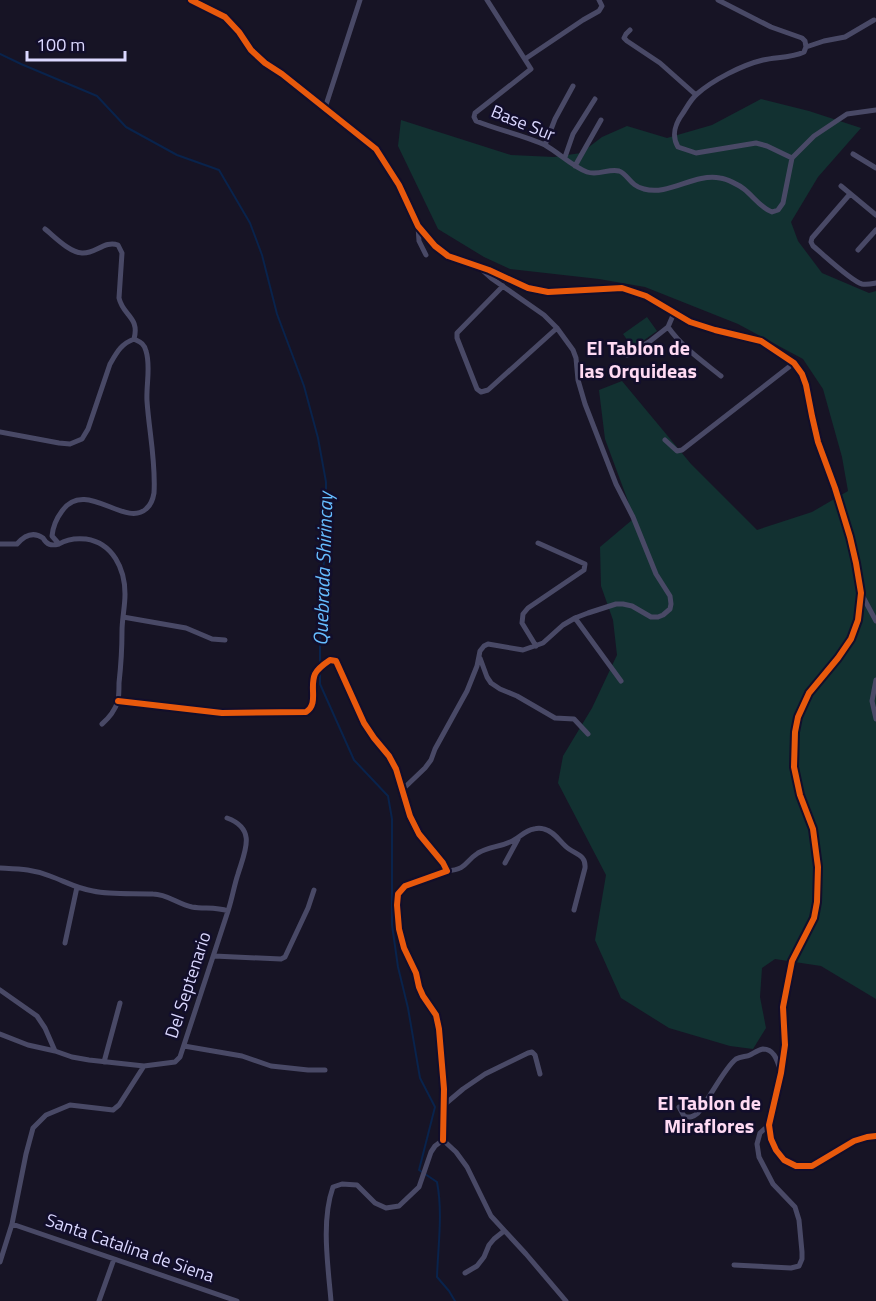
<svg xmlns="http://www.w3.org/2000/svg" width="876" height="1301" font-family="'Titillium Web',sans-serif">
<style>
.green{fill:#123131}
.lines{fill:none;stroke-linecap:round;stroke-linejoin:round}
.stream{stroke:#09234c;stroke-width:2}
.street{stroke:#494966;stroke-width:5}
.cycleway-casing{stroke:#120e2b;stroke-width:10}
.cycleway{stroke:#e8590c;stroke-width:6}
.labels{text-anchor:middle;stroke-width:5;stroke-linejoin:round;paint-order:stroke}
.street-label{font-size:18px;fill:#dbd8ff;stroke:#120e2b}
.neighbourhood-label{font-size:20px;font-weight:bold;fill:#ffdaf3;stroke:#120e2b}
.water-label{font-size:20px;font-style:italic;fill:#66bdff;stroke:#120e2b}
</style>
<rect width="100%" height="100%" fill="#171425"/>
<path class="green" d="M 761,99 L 809,111 L 861,128 L 818,177 L 791,222 L 798,241 L 822,273 L 869,293 L 876,291 L 876,999 L 821,966 L 775,959 L 762,968 L 760,997 L 766,1028 L 753,1049 L 730,1046 L 669,1028 L 621,998 L 595,940 L 606,875 L 558,783 L 563,756 L 592,708 L 617,655 L 613,620 L 601,586 L 600,547 L 632,520 L 628,501 L 605,439 L 599,390 L 622,381 L 691,464 L 757,530 L 812,512 L 848,491 L 842,457 L 823,389 L 803,359 L 738,324 L 645,287 L 599,279 L 510,269 L 484,257 L 438,229 L 398,146 L 401,120 L 511,155 L 554,157 L 581,153 L 602,137 L 627,126 L 667,138 L 712,125 Z
M 647,317 L 657,331 L 633,348 L 623,334 Z"/>
<g class="lines">
<path class="stream" d="M 0,54 L 21,64 L 97,96 L 126,127 L 177,155 L 219,170 L 250,223 L 262,255 L 277,314 L 304,386 L 318,438 L 326,482 L 326,539 L 320,607 L 320,684 L 354,760 L 388,796 L 392,819 L 392,925 L 398,967 L 408,1008 L 420,1078 L 435,1107 L 419,1170 L 437,1182 C 443,1213 438,1246 437,1277 L 449,1291 L 455,1301"/>
<path class="street" d="M 191,0 L 225,17 L 239,32 L 251,50 L 265,63 L 282,74 L 376,149 L 399,185 L 418,226 L 435,246 L 448,256 L 489,270 L 528,288 L 548,292 L 622,288 L 646,296 L 690,322 L 715,330 L 761,341 L 794,363 L 802,374 L 806,385 L 812,416 L 818,442 L 835,488 L 850,537 L 856,563 L 861,593 L 858,620 L 851,639 L 838,658 L 809,693 L 798,717 L 795,732 L 794,767 L 800,795 L 813,829 L 818,867 L 817,902 L 814,918 L 792,961 L 783,1007 L 785,1045 L 781,1073 L 769,1125 L 771,1139 L 776,1150 L 784,1160 L 796,1166 L 812,1166 L 854,1141 L 867,1137 L 876,1136
M 487,0 L 531,69 L 475,113 L 474,117 L 476,121 C 498,130 523,135 545,145 C 559,153 573,167 587,172 C 599,176 609,168 619,171 C 628,174 630,186 644,189 C 669,196 694,173 720,178 C 727,179 739,185 744,189 C 754,197 761,208 772,212 L 778,210 L 783,203 L 792,158 L 814,136 L 847,114 L 876,110
M 718,0 L 771,27 L 802,38 L 805,41 L 806,47 L 804,52 C 791,58 777,57 763,60 C 742,65 713,80 697,94 C 691,99 687,107 683,113 C 675,124 671,135 678,147 L 696,153 L 756,143 L 767,146 L 792,158
M 630,30 L 626,34 L 624,38 L 627,41 L 660,63 L 696,95
M 806,47 L 824,41 L 845,37 L 874,20
M 525,59 L 583,20 L 599,11 L 602,6 L 599,0
M 325,108 L 360,0
M 545,145 L 555,119 L 573,86
M 853,154 L 876,168
M 565,157 L 573,134 L 595,99
M 575,166 L 601,120
M 841,186 L 876,215
M 850,194 L 812,238 L 811,242 L 813,246 C 823,254 851,281 862,284 C 867,285 871,284 876,283
M 418,226 L 419,241 L 426,255
M 45,229 C 55,237 69,252 82,253 C 95,254 105,240 118,245 L 122,253 L 119,298 C 123,316 140,317 134,339
M 858,250 L 876,230
M 503,286 L 457,333 L 457,338 L 477,389 L 481,392 L 488,390 L 557,328
M 674,313 L 668,327 C 682,347 702,361 721,376
M 627,355 L 649,342 L 668,327
M 0,432 L 59,443 L 70,444 L 82,439 L 88,429 L 110,364 C 117,352 121,344 134,339 C 140,342 144,343 146,351 C 151,366 146,385 147,401 C 149,431 156,462 154,493 C 153,499 151,505 146,509 C 125,528 85,478 62,511 C 56,519 53,526 52,536 L 59,544 C 67,539 76,538 86,539 C 113,543 125,569 125,594 C 125,607 122,619 122,631 C 122,649 121,665 119,683 C 119,689 119,695 118,701 C 115,710 109,718 102,724
M 665,440 L 677,451 L 682,450 L 794,363
M 0,544 L 17,544 C 24,536 33,531 43,538 C 47,545 51,546 59,544
M 862,595 L 876,621
M 123,617 L 186,628 L 212,639 L 225,640
M 575,618 L 621,681
M 536,646 L 522,623 L 523,614 L 528,608 L 584,570 L 585,564 L 538,543
M 480,658 L 487,677 L 491,683 L 500,689 L 517,696 L 555,718 L 574,719 L 588,734
M 876,680 L 872,701 L 876,719
M 118,701 L 222,713 L 306,712 C 319,704 309,687 315,674 C 318,668 324,664 330,660 L 336,661 L 364,723 L 374,738 L 389,756 L 396,769 L 410,816 L 419,834 L 443,863 L 447,871 L 405,886 L 398,894 L 397,905 L 399,929 L 404,948 L 416,973 L 419,987 L 423,996 L 436,1015 L 439,1029 L 444,1089 L 443,1140
M 402,790 L 425,768 L 431,760 L 435,749 L 467,691 L 477,666 L 480,651 L 484,646 L 488,644 L 523,650 L 543,643 L 563,625 L 575,618 L 588,613 L 616,604 L 623,604 L 632,606 L 651,617 L 658,617 L 663,615 L 670,609 L 671,604 L 670,596 L 656,574 L 633,517 L 616,484 L 585,404 L 578,380 L 576,358 L 573,350 L 557,328 L 544,315 L 491,278 L 480,268
M 227,818 C 257,829 245,851 238,874 C 234,886 232,899 228,911
M 505,863 L 518,839
M 0,868 C 19,869 32,869 50,876 C 64,881 78,889 93,891 C 112,895 133,893 153,894 C 167,894 178,904 192,907 C 204,909 216,907 228,911 L 180,1057 L 175,1062 L 144,1066 L 119,1105 L 113,1110 L 70,1105 L 46,1115 L 33,1128 L 26,1154 L 12,1224 L 0,1262
M 447,871 C 468,869 464,862 478,853 C 488,847 499,847 510,842 C 518,839 525,830 534,829 C 537,828 541,828 544,829 C 556,832 560,843 569,849 C 578,855 586,856 585,868 L 574,910
M 65,943 L 77,887
M 214,956 L 281,959 L 285,957 L 308,908 L 314,890
M 0,990 L 37,1016 L 45,1028 L 55,1051 L 72,1057 L 89,1060 L 144,1066
M 0,1034 L 28,1045 L 55,1051
M 184,1046 L 242,1056 L 271,1066 L 308,1070 L 325,1070
M 104,1062 L 120,1003
M 444,1105 L 463,1089 L 485,1074 L 528,1053 L 532,1052 L 535,1055 L 540,1074
M 679,1107 L 684,1116 C 690,1118 693,1117 698,1113 C 708,1101 725,1067 736,1059 C 741,1056 746,1057 750,1055 C 754,1053 758,1050 763,1049 C 774,1049 777,1060 780,1069
M 443,1140 L 456,1152 L 467,1167 L 491,1216 L 526,1254 L 566,1301
M 12,1224 L 237,1301
M 734,1265 L 791,1268 L 799,1266 L 802,1259 L 802,1252 L 799,1220 L 795,1207 L 773,1184 L 759,1157 L 757,1144 L 760,1133 L 769,1125
M 465,1273 L 477,1266 L 484,1257 L 489,1245 L 494,1239 L 504,1231
M 99,1301 L 114,1259
M 331,1301 C 328,1265 321,1221 333,1187 L 342,1184 L 357,1185 L 375,1203 L 386,1208 L 399,1206 L 419,1187 L 431,1152 L 435,1146 L 443,1140"/>
<g class="cycleway-casing">
<path id="cycleway" d="M 191,0 L 225,17 L 239,32 L 251,50 L 265,63 L 282,74 L 376,149 L 399,185 L 418,226 L 435,246 L 448,256 L 489,270 L 528,288 L 548,292 L 622,288 L 646,296 L 690,322 L 715,330 L 761,341 L 794,363 L 802,374 L 806,385 L 812,416 L 818,442 L 835,488 L 850,537 L 856,563 L 861,593 L 858,620 L 851,639 L 838,658 L 809,693 L 798,717 L 795,732 L 794,767 L 800,795 L 813,829 L 818,867 L 817,902 L 814,918 L 792,961 L 783,1007 L 785,1045 L 781,1073 L 769,1125 L 771,1139 L 776,1150 L 784,1160 L 796,1166 L 812,1166 L 854,1141 L 867,1137 L 876,1136
M 118,701 L 222,713 L 306,712 C 319,704 309,687 315,674 C 318,668 324,664 330,660 L 336,661 L 364,723 L 374,738 L 389,756 L 396,769 L 410,816 L 419,834 L 443,863 L 447,871 L 405,886 L 398,894 L 397,905 L 399,929 L 404,948 L 416,973 L 419,987 L 423,996 L 436,1015 L 439,1029 L 444,1089 L 443,1140"/>
</g>
<use href="#cycleway" class="cycleway"/>
</g>
<g class="labels">
<g class="street-label">
<text transform="translate(523 123) rotate(22)" y="6">Base Sur</text>
<text transform="translate(188 985) rotate(-72)" y="6">Del Septenario</text>
<text transform="translate(130 1248) rotate(19)" y="6">Santa Catalina de Siena</text>
</g>
<g class="neighbourhood-label">
<text x="638" y="355">El Tablon de<tspan x="638" dy="23">las Orquideas</tspan></text>
<text x="709" y="1110">El Tablon de<tspan x="709" dy="23">Miraflores</tspan></text>
</g>
<g class="water-label">
<text transform="translate(323 569) rotate(-88)" y="7">Quebrada Shirincay</text>
</g>
</g>
<path d="M27 51v9h98v-9" fill="none" stroke="#dbd8ff" stroke-width="3"/>
<text x="36" y="51" font-size="18" fill="#dbd8ff" stroke="#120e2b" stroke-width="4.5" paint-order="stroke">100 m</text>
</svg>
